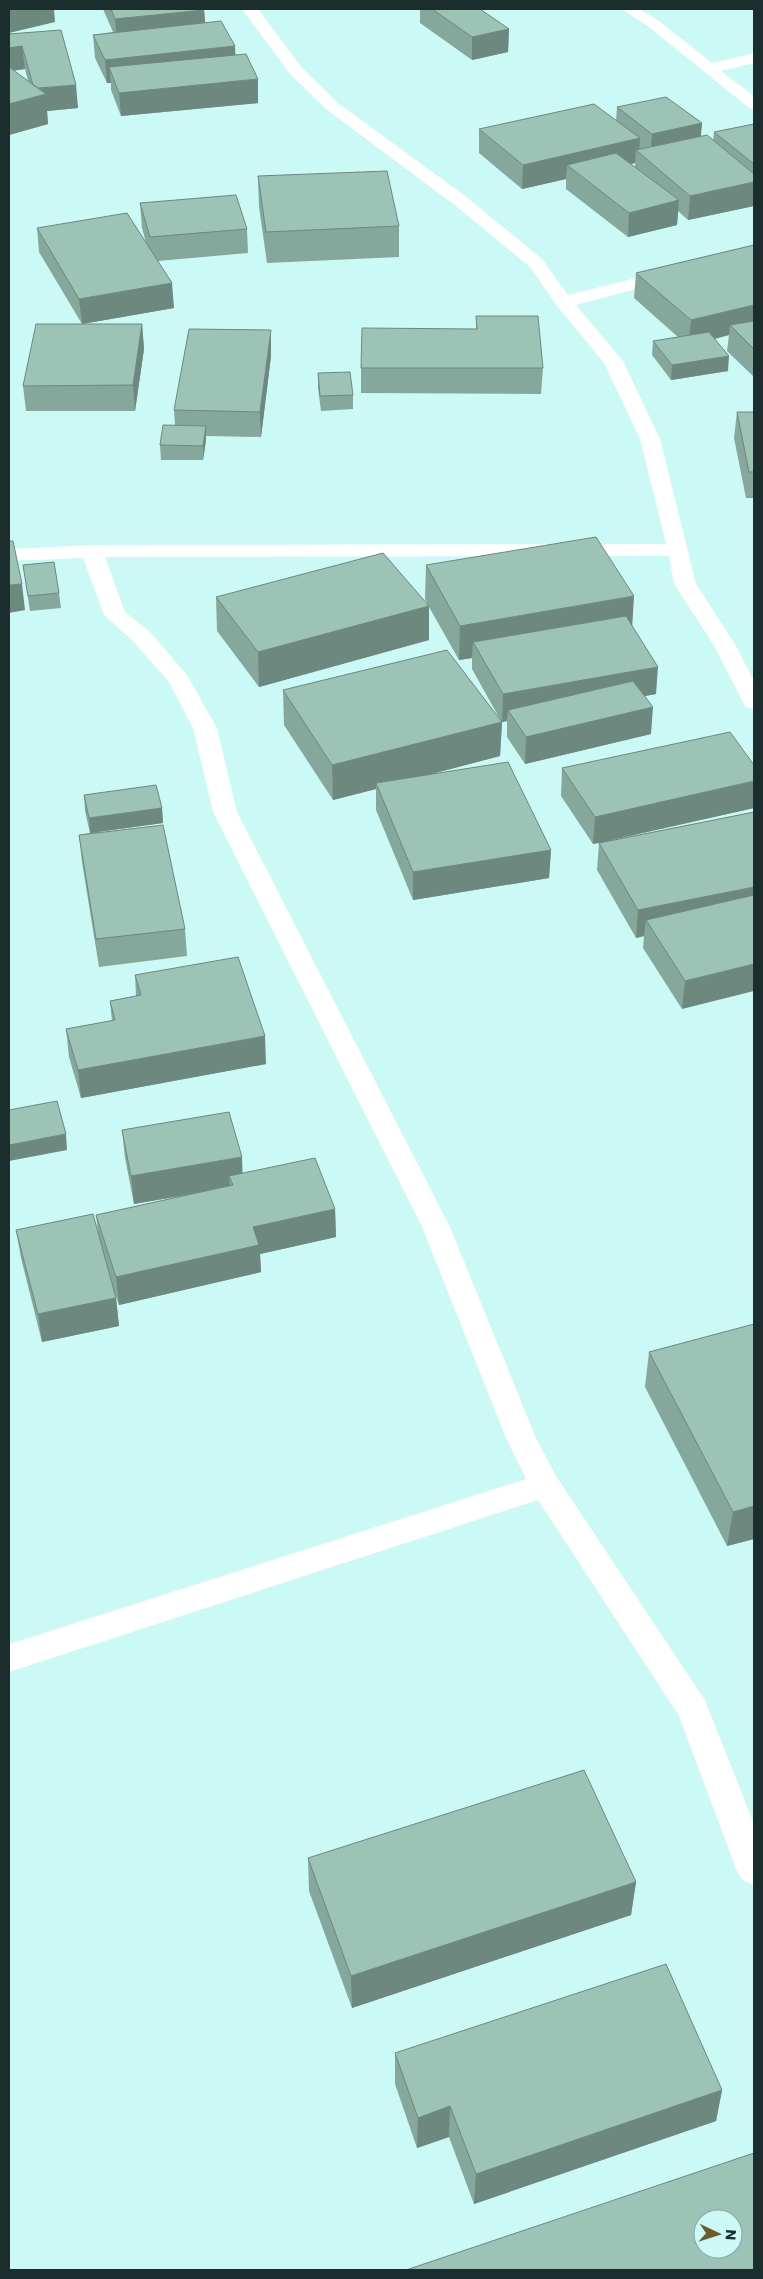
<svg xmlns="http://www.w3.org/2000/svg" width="763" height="2279" font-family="Poppins,sans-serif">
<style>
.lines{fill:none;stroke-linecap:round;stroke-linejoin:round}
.minor{fill:#fff;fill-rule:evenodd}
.wall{fill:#86a89c;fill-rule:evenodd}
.shaded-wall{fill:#6d887f}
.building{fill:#9cc3b5;stroke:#6d887f;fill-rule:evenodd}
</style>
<rect width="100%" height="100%" fill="#cbf9f6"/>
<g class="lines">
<path class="minor" d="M 242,9 L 258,9 L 302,68 L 338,103 L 464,195 L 542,259 L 568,295 L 672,269 L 678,270 L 681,274 L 678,278 L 576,305 L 623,361 L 660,439 L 696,584 L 735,644 L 754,681 L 754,709 L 746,707 L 743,702 L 713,644 L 674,584 L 669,556 L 105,557 L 125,612 L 149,631 L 187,675 L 217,728 L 237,812 L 450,1227 L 536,1438 L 556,1476 L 705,1700 L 754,1824 L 754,1885 L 742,1880 L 736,1869 L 679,1716 L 538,1500 L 9,1672 L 9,1644 L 526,1479 L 506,1438 L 422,1227 L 213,812 L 193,728 L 169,682 L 133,641 L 104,615 L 83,558 L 9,561 L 9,549 L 92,545 L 666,544 L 640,439 L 604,363 L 557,306 L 530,267 L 452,203 L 326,109 L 290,74 Z
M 622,9 L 640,9 L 659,21 L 712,63 L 754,53 L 754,63 L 721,71 L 754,96 L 754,109 L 748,107 L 649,27 Z"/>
</g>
<path class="wall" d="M 103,9 L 204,9 L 205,23 L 236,55 L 258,103 L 121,116 L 111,90 L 111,83 L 107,83 L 95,58 L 93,35 L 113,32 Z
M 420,9 L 480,9 L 509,29 L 508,52 L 472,60 L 420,23 Z
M 61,30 L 78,108 L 47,111 L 48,124 L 9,135 L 9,34 ZM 25,69 L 28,81 L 13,71 Z
M 617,107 L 702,123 L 700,137 L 713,141 L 714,132 L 754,124 L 754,206 L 688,220 L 678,211 L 677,225 L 628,237 L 566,189 L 566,179 L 522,189 L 479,153 L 479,129 L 616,121 ZM 635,163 L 635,167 L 631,164 Z
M 258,176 L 399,226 L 399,257 L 267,263 L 259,207 Z
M 140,203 L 247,229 L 248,253 L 158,261 L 174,308 L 82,324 L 142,324 L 144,349 L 135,411 L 26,411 L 23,386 L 82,324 L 39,252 L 37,228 L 146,243 L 142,228 Z
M 754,245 L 754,377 L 727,351 L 729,335 L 715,339 L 728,371 L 671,380 L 652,355 L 653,341 L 678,337 L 634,298 L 636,273 Z
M 476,316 L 543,368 L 541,394 L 361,393 L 361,368 L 476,329 Z
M 271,356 L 261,437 L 206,436 L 206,440 L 203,460 L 161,460 L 160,445 L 175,425 L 174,410 Z
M 318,373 L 353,395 L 353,409 L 321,411 L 318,388 Z
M 737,412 L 754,412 L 754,498 L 746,498 L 734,438 Z
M 23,565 L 59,593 L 61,608 L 30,611 Z
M 426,565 L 632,626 L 656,694 L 645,696 L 651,734 L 525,764 L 507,737 L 507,721 L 502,722 L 500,756 L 435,773 L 551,850 L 549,878 L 413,900 L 376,810 L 376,789 L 333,800 L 284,725 L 283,690 L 501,721 L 472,669 L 472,658 L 459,660 L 429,607 L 429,640 L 259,687 L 217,631 L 216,597 L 427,603 L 425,599 Z
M 562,768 L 754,808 L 608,841 L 754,812 L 682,1009 L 643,948 L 644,936 L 636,938 L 597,870 L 599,843 L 593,844 L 561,796 Z
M 84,795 L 162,808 L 163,823 L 98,832 L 185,929 L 187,956 L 99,967 L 82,862 L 79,835 L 90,833 L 85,811 Z
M 135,975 L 266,1064 L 81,1098 L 69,1057 L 66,1029 L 112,1021 L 110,1001 L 136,996 Z
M 122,1130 L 243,1173 L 335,1209 L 336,1237 L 260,1254 L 261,1272 L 119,1305 L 114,1291 L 116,1298 L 119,1326 L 42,1342 L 21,1258 L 16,1230 L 98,1232 L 96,1215 L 199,1193 L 134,1204 L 125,1158 Z
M 649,1352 L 754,1539 L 727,1546 L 645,1387 Z
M 308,1858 L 636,1882 L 631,1915 L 352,2008 L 309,1891 Z
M 395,2053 L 722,2090 L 716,2121 L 474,2204 L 449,2137 L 417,2148 L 395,2084 Z"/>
<path class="shaded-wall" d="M 13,9 L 54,9 L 55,22 L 9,33 L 9,10 Z
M 204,10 L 206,32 L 117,42 L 115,19 Z
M 509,29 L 508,52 L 472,60 L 472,37 Z
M 22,46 L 25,69 L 9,71 L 9,48 Z
M 235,46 L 236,69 L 109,67 L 111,83 L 107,83 L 105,60 Z
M 258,79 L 258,103 L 121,116 L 119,93 Z
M 76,85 L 78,108 L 47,111 L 48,124 L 9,135 L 9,104 L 34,89 Z
M 702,123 L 700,147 L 650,158 L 652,134 Z
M 640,138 L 639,152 L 636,150 L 635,163 L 581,175 L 567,165 L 566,179 L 522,189 L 523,165 Z
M 754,182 L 754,206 L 688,220 L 690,196 Z
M 679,200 L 677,225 L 628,237 L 629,213 Z
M 172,283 L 174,308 L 82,324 L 79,299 Z
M 754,305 L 754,329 L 730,325 L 729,335 L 688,345 L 691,320 Z
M 142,324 L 144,349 L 135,411 L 133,385 Z
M 271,330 L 271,356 L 261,437 L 260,412 Z
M 729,356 L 728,371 L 671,380 L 672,365 Z
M 206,426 L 206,440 L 203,460 L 203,446 Z
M 22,584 L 25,610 L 9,613 L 9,585 Z
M 634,596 L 632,630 L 473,642 L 472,658 L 459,660 L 460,626 Z
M 429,606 L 429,640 L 259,687 L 258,652 Z
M 658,667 L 656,694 L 514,719 L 508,710 L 507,721 L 502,722 L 503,694 Z
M 653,707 L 651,734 L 525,764 L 526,737 Z
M 502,722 L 500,756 L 378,788 L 376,783 L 376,789 L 333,800 L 332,765 Z
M 754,781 L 754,808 L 593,844 L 595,817 Z
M 162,808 L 163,823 L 90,833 L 89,818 Z
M 551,850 L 549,878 L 413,900 L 413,872 Z
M 754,887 L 754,914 L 646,920 L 644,936 L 636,938 L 638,910 Z
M 754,964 L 754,991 L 682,1009 L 685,981 Z
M 265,1036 L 266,1064 L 81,1098 L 78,1070 Z
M 66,1134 L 67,1150 L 9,1161 L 9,1145 Z
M 242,1157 L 243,1185 L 233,1185 L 229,1176 L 230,1187 L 134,1204 L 131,1176 Z
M 335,1209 L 336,1237 L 260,1254 L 261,1272 L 119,1305 L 116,1277 L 253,1227 Z
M 116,1298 L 119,1326 L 42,1342 L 38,1314 Z
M 754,1506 L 754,1539 L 727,1546 L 733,1512 Z
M 636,1882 L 631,1915 L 352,2008 L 351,1976 Z
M 722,2090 L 716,2121 L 474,2204 L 476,2174 Z
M 450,2106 L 449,2137 L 417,2148 L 418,2118 Z"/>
<path class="building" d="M 111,9 L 204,9 L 204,10 L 115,19 Z
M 432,9 L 480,9 L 509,29 L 472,37 Z
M 221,21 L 235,46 L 105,60 L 93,35 Z
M 61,30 L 76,85 L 38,88 L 33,85 L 22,46 L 9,48 L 9,34 Z
M 246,54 L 258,79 L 119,93 L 109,67 Z
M 9,67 L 46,94 L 9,104 Z
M 666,97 L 702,123 L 652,134 L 617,107 Z
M 594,104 L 640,138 L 523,165 L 479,129 Z
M 754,124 L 754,164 L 714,132 Z
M 707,135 L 754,174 L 754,182 L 690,196 L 636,150 Z
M 616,153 L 679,200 L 629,213 L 567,165 Z
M 387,171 L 399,226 L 266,232 L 258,176 Z
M 236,195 L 247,229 L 150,237 L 140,203 Z
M 127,213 L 172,283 L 79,299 L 37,228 Z
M 754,245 L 754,305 L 691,320 L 636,273 Z
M 476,316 L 538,316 L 543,368 L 361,368 L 362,328 L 477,329 Z
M 754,321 L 754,349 L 730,325 Z
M 36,324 L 142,324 L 133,385 L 23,386 Z
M 189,329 L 271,330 L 260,412 L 174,410 Z
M 709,332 L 729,356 L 672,365 L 653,341 Z
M 350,372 L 353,395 L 320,396 L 318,373 Z
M 737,412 L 754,412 L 754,472 L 749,472 Z
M 163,425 L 206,426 L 203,446 L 160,445 Z
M 596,537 L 634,596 L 460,626 L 426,565 Z
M 9,541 L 13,541 L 22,584 L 9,585 Z
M 383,553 L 429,606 L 258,652 L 216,597 Z
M 54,562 L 59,593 L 28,596 L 23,565 Z
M 626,616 L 658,667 L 503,694 L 473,642 Z
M 447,650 L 502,722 L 332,765 L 283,690 Z
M 633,681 L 653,707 L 526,737 L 508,710 Z
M 730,732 L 754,765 L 754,781 L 595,817 L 562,768 Z
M 508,762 L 551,850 L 413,872 L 376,783 Z
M 156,785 L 162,808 L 89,818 L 84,795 Z
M 754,812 L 754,887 L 638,910 L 599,843 Z
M 163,825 L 185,929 L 96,939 L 79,835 Z
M 754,895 L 754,964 L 685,981 L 646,920 Z
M 238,957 L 265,1036 L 78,1070 L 66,1029 L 115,1020 L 110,1001 L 141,995 L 135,975 Z
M 57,1101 L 66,1134 L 9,1145 L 9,1110 Z
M 229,1112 L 242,1157 L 131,1176 L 122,1130 Z
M 315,1158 L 335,1209 L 253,1227 L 259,1245 L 116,1277 L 96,1215 L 233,1185 L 229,1176 Z
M 93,1214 L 116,1298 L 38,1314 L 16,1230 Z
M 754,1324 L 754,1506 L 733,1512 L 649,1352 Z
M 584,1770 L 636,1882 L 351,1976 L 308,1858 Z
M 666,1964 L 722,2090 L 476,2174 L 450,2106 L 418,2118 L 395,2053 Z
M 754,2153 L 754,2270 L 406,2270 ZM 703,2219 L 733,2219 L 733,2249 L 703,2249 Z"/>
<rect width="763" height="2279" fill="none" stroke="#1b2d2c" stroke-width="20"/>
<g transform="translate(718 2234) rotate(94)"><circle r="24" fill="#cbf9f6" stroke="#85a7a5"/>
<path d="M0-4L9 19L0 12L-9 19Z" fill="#6c5c2a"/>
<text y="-8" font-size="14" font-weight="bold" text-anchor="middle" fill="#1b2d2c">N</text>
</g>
</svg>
